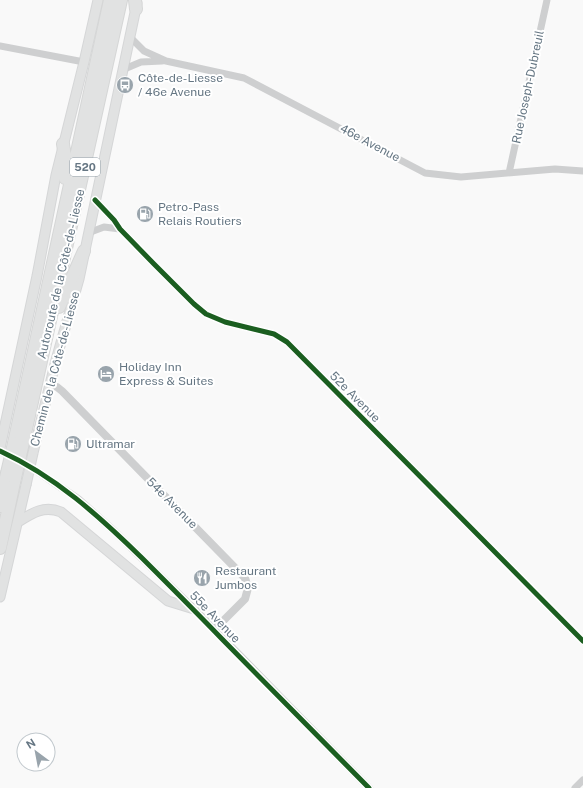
<svg xmlns="http://www.w3.org/2000/svg" width="583" height="788" font-family="'Public Sans',sans-serif">
<style>
.lines{fill:none;stroke-linecap:round;stroke-linejoin:round}
.tertiary-tunnel{stroke:#d4d8dc;stroke-width:8;stroke-dasharray:8 4;stroke-linecap:butt}
.secondary-casing{stroke:#d5d6d7;stroke-width:11}
.motorway-casing{stroke:#d5d6d6;stroke-width:14}
.minor{stroke:#cecfd0;stroke-width:7}
.tertiary{stroke:#cecfd0;stroke-width:8}
.secondary{stroke:#e1e2e2;stroke-width:9}
.motorway{stroke:#e1e2e2;stroke-width:12}
.secondary-bridge-casing{stroke:#d5d6d7;stroke-width:11;stroke-linecap:butt}
.motorway-bridge-casing{stroke:#d5d6d6;stroke-width:14;stroke-linecap:butt}
.secondary-bridge{stroke:#e1e2e2;stroke-width:9}
.motorway-bridge{stroke:#e1e2e2;stroke-width:12}
.cycleway-casing{stroke:#fff;stroke-width:8}
.cycleway{stroke:#1b5e20;stroke-width:5}
.labels{text-anchor:middle;stroke-width:4;stroke-linejoin:round;paint-order:stroke}
.shield{fill:#fff;stroke:#939fa8;stroke-width:1}
.shield-label{font-size:11px;font-weight:bold;fill:#657683}
.poi-label{font-size:12px;fill:#657683;stroke:#fff;text-anchor:start}
.street-label{font-size:12px;fill:#657683;stroke:#fff}
</style>
<rect width="100%" height="100%" fill="#f9f9f9"/>
<g class="lines">
<path class="tertiary-tunnel" d="M 0,451 L 34,469"/>
<g class="secondary-casing">
<path id="secondary" d="M 0,448 L 37,276 L 56,175 L 84,62 L 98,0
M 33,453 L 56,360 L 79,279 L 137,3
M 18,522 C 32,513 44,505 61,512 L 168,601 L 194,609
M 0,597 L 26,485"/>
</g>
<g class="motorway-casing">
<path id="motorway" d="M 135,0 L 136,9
M 63,144 L 66,163 L 65,178
M 59,307 L 84,251
M 14,443 L 110,0
M 22,447 L 121,0
M 0,506 L 7,473
M 0,548 L 15,478"/>
</g>
<path class="minor" d="M 130,37 L 144,51 L 166,61 L 244,78 L 425,173 L 461,177 L 555,169 L 583,171
M 0,46 L 84,62
M 122,70 L 141,62 L 162,61
M 509,173 L 547,0
M 95,200 L 114,220 L 120,229 L 154,264 L 194,304 L 206,314 L 225,322 L 274,334 L 287,342 L 583,641
M 88,233 L 104,227 L 120,229
M 575,788 L 583,780"/>
<path class="tertiary" d="M 50,385 L 57,387 L 62,391 L 245,578 L 248,588 L 245,599 L 214,630
M 37,471 L 78,499 L 114,531 L 201,616 L 369,788"/>
<use href="#secondary" class="secondary"/>
<use href="#motorway" class="motorway"/>
<g class="secondary-bridge-casing">
<path id="secondary-bridge" d="M 26,485 L 33,453"/>
</g>
<g class="motorway-bridge-casing">
<path id="motorway-bridge" d="M 7,473 L 14,443
M 15,478 L 22,447"/>
</g>
<use href="#secondary-bridge" class="secondary-bridge"/>
<use href="#motorway-bridge" class="motorway-bridge"/>
<g class="cycleway-casing">
<path id="cycleway" d="M 95,200 L 114,220 L 120,229 L 154,264 L 194,304 L 206,314 L 225,322 L 274,334 L 287,342 L 583,641
M 0,451 C 55,476 99,516 142,558 C 169,585 196,612 222,639 C 271,689 320,738 369,788"/>
</g>
<use href="#cycleway" class="cycleway"/>
</g>
<defs>
<g id="bus-disc" transform="scale(0.9)"><circle r="9.5" fill="#99a4ac" stroke="#fff"/><path d="M-5-6H5V4H4V6H2V4H-2V6H-4V4H-5ZM-3.5-4V0h7V-4ZM-3.5 1.2v1.5H-2V1.2ZM2 1.2v1.5H3.5V1.2Z" fill="#fff"/></g>
<g id="fuel-disc" transform="scale(0.9)"><circle r="9.5" fill="#99a4ac" stroke="#fff"/><path d="M-5.5-6h7V0h2V4h1.3V-2.5L3-4.5l.8-.8L6-3V5H2.5V1h-1V6h-7ZM-4.2-4.7v3.2H.2V-4.7Z" fill="#fff"/></g>
<g id="hotel-disc" transform="scale(0.9)"><circle r="9.5" fill="#99a4ac" stroke="#fff"/><path d="M-6-4.5h1.5V1H6V5H4.5V3h-9V5H-6ZM-4 0a1.8 1.8 0 1 1 3.6 0ZM.5 0V-2.5h3Q6-2.5 6 0Z" fill="#fff"/></g>
<g id="restaurant-disc" transform="scale(0.9)"><circle r="9.5" fill="#99a4ac" stroke="#fff"/><path d="M-5-6h1v4h1v-4h1v4h1v-4h1v5L-1.5 .5V6h-2V.5L-5-1ZM5-6V6H3V1.5H1.5Q1.5-4 5-6Z" fill="#fff"/></g>
</defs>
<g fill-rule="evenodd">
<use href="#bus-disc" x="125" y="85"/>
<use href="#fuel-disc" x="145" y="214"/>
<use href="#hotel-disc" x="106" y="374"/>
<use href="#fuel-disc" x="73" y="444"/>
<use href="#restaurant-disc" x="202" y="578"/>
</g>
<g class="labels">
<rect class="shield" x="70" y="158" width="30" height="18" rx="3"/>
<g class="shield-label">
<text x="85" y="171">520</text>
</g>
<g class="poi-label">
<text x="138" y="82">Côte-de-Liesse<tspan x="138" dy="14">/ 46e Avenue</tspan></text>
<text x="158" y="211">Petro-Pass<tspan x="158" dy="14">Relais Routiers</tspan></text>
<text x="119" y="371">Holiday Inn<tspan x="119" dy="14">Express &amp; Suites</tspan></text>
<text x="86" y="448">Ultramar</text>
<text x="215" y="575">Restaurant<tspan x="215" dy="14">Jumbos</tspan></text>
</g>
<g class="street-label">
<text transform="translate(528 87) rotate(-78)" y="4">Rue Joseph-Dubreuil</text>
<text transform="translate(370 143) rotate(28)" y="4">46e Avenue</text>
<text transform="translate(61 274) rotate(-77)" y="4">Autoroute de la Côte-de-Liesse</text>
<text transform="translate(55 369) rotate(-75)" y="4">Chemin de la Côte-de-Liesse</text>
<text transform="translate(355 397) rotate(45)" y="4">52e Avenue</text>
<text transform="translate(172 503) rotate(45)" y="4">54e Avenue</text>
<text transform="translate(215 617) rotate(46)" y="4">55e Avenue</text>
</g>
</g>
<g transform="translate(36 752) rotate(328)"><circle r="19" fill="#ffffff" stroke="#c1c8cd"/>
<path d="M0-3L7 15L0 10L-7 15Z" fill="#99a4ac"/>
<text y="-6" font-size="11" font-weight="bold" text-anchor="middle" fill="#657683">N</text>
</g>
</svg>
